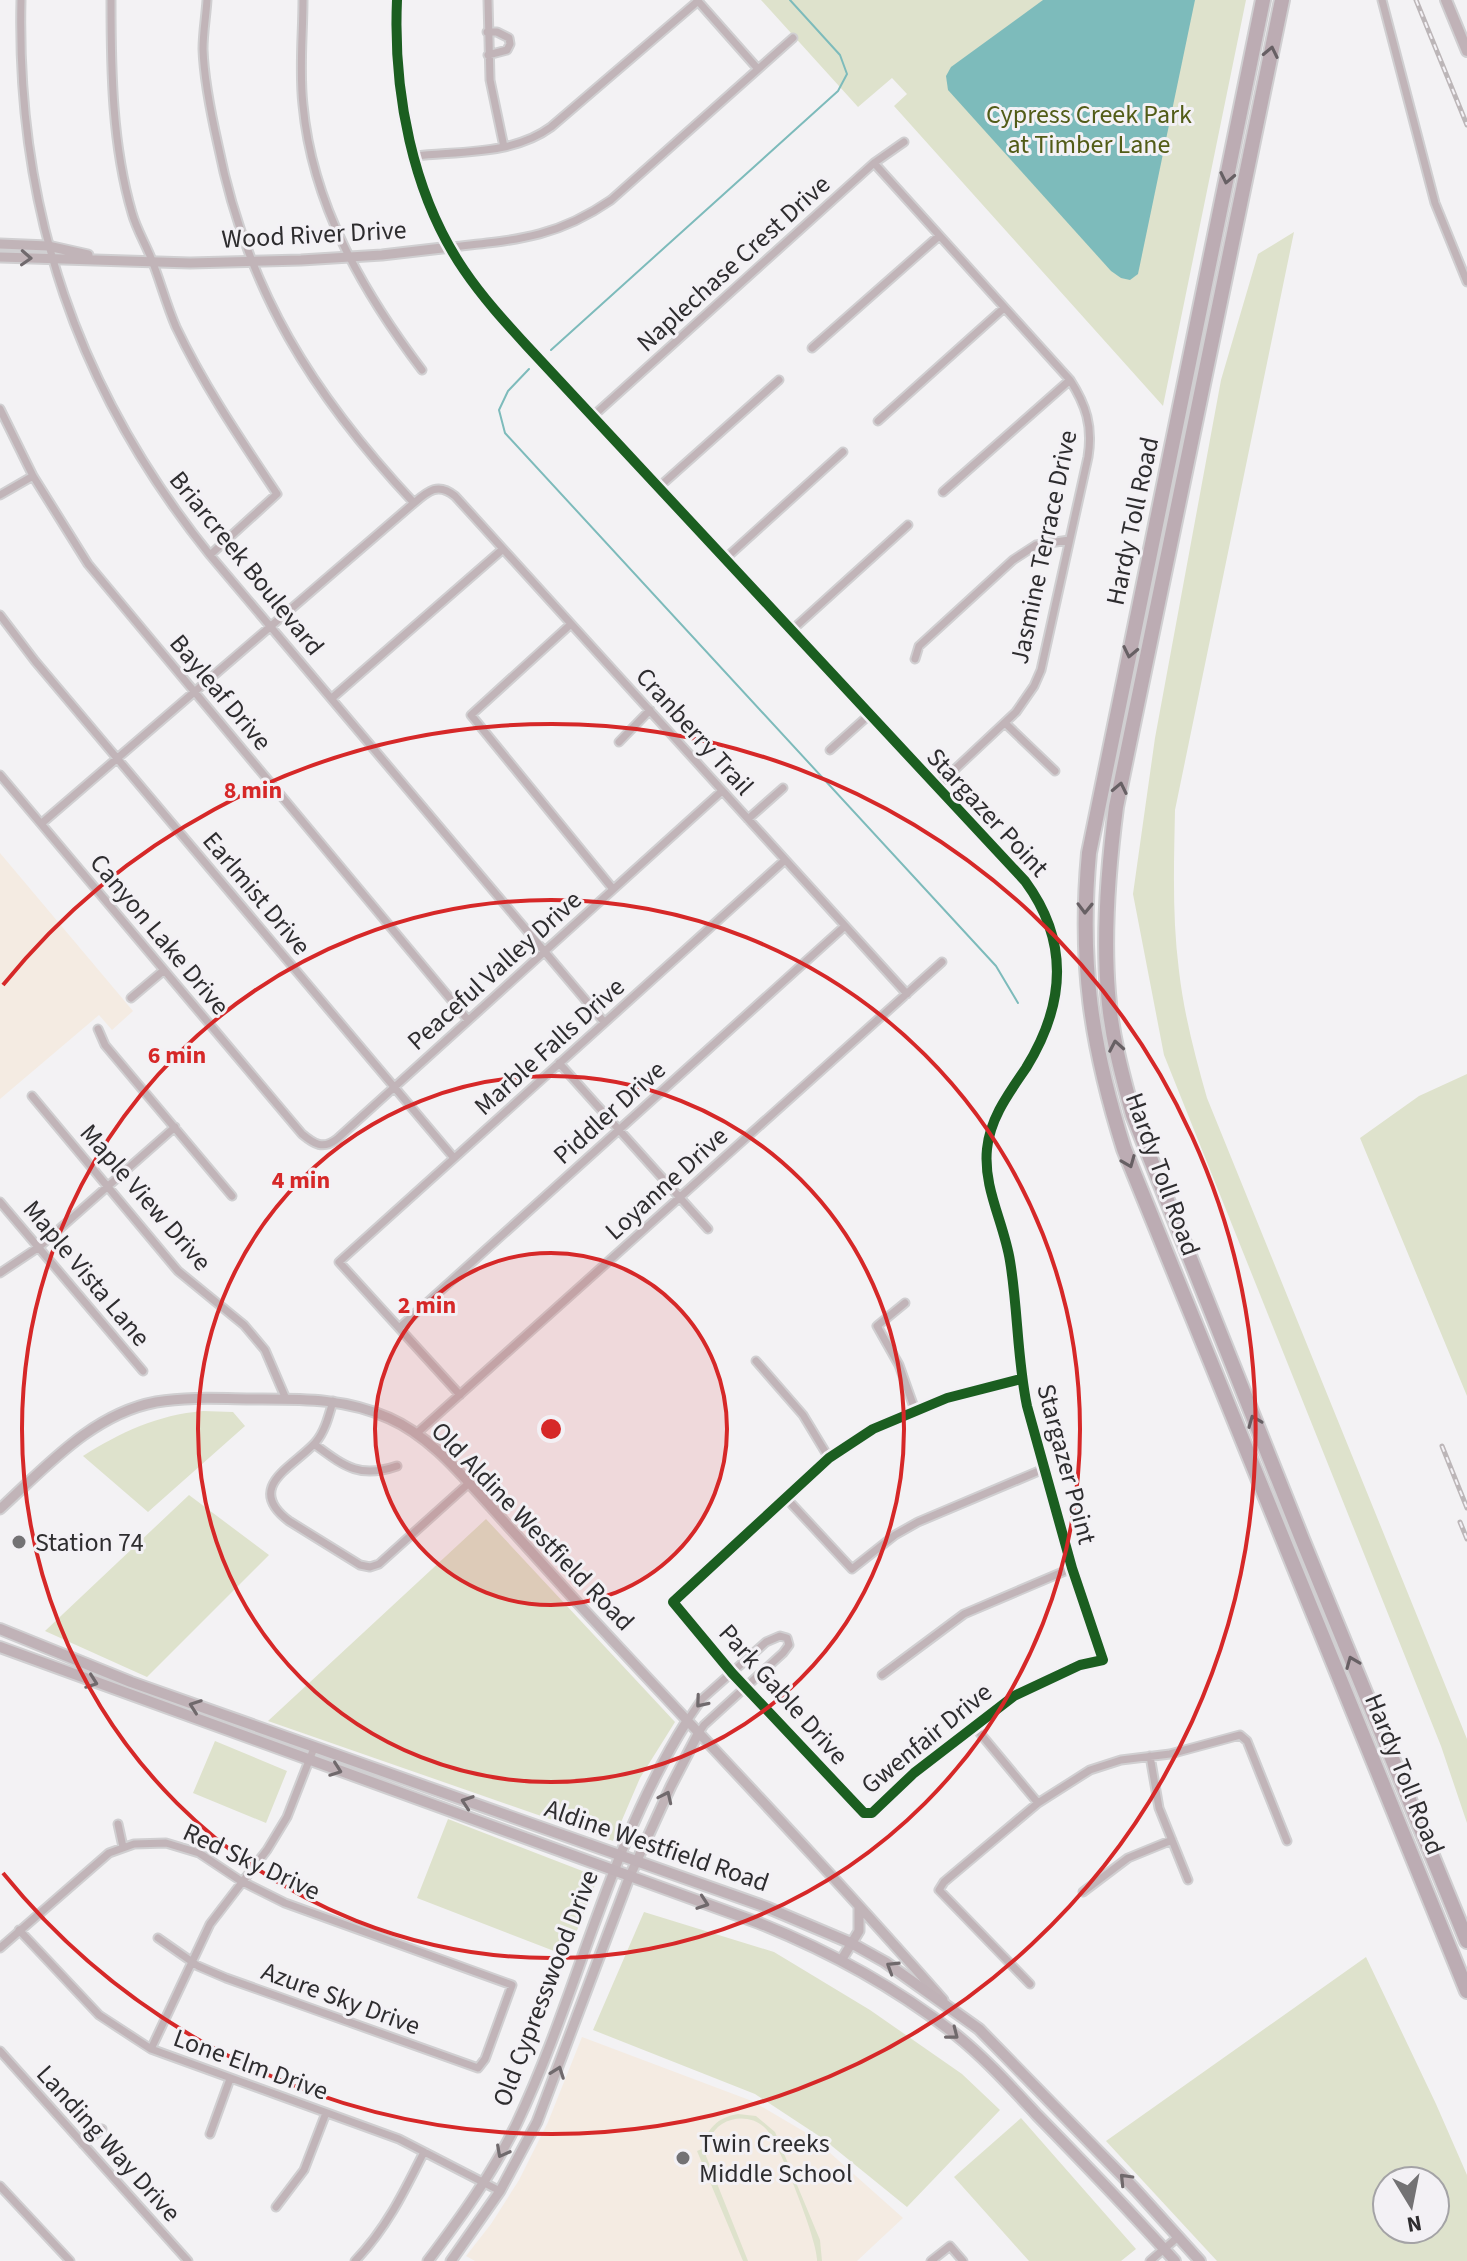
<svg xmlns="http://www.w3.org/2000/svg" width="1467" height="2261" font-family="'Source Sans 3',sans-serif">
<style>
.education{fill:#f4ebe2}
.green{fill:#dee2cc;fill-rule:evenodd}
.water{fill:#7dbbbb}
.lines{fill:none;stroke-linecap:round;stroke-linejoin:round}
.stream{stroke:#7dbbbb;stroke-width:2}
.minor-casing{stroke:#d0cfd1;stroke-width:11}
.tertiary-casing{stroke:#d0cfd1;stroke-width:13}
.secondary-casing{stroke:#d0cfd1;stroke-width:14}
.motorway-casing{stroke:#d0cfd1;stroke-width:18}
.minor{stroke:#c1b4b8;stroke-width:7}
.tertiary{stroke:#c1b4b8;stroke-width:9}
.secondary{stroke:#c0b2b7;stroke-width:10}
.motorway{stroke:#bcacb3;stroke-width:14}
.rail-casing{stroke:#bcb6b8;stroke-width:5}
.rail{stroke:#f3f1f5;stroke-width:2;stroke-dasharray:6;stroke-linecap:butt}
.cycleway-casing{stroke:#f3f1f5;stroke-width:15}
.cycleway{stroke:#1b5e20;stroke-width:10}
.oneway{stroke:#676064}
.oneway2{stroke:#706a6d}
.oneway3{stroke:#70696c}
.ring{fill:none;stroke:#d62828;stroke-width:4}
.poi-dot{fill:#737274;stroke:#f3f1f5;stroke-width:3}
.labels{text-anchor:middle;stroke-width:6;stroke-linejoin:round;paint-order:stroke}
.park-label{font-size:26px;fill:#525c17;stroke:#f3f1f5}
.street-label{font-size:26px;fill:#2e2d2f;stroke:#f3f1f5}
.poi-label{font-size:26px;fill:#2e2d2f;stroke:#f3f1f5;text-anchor:start}
.centre{fill:#d62828;stroke:#f3f1f5;stroke-width:4}
.ring-label{font-size:24px;text-anchor:middle;font-weight:bold;fill:#d62828;stroke:#f3f1f5;stroke-width:6;stroke-linejoin:round;paint-order:stroke}
</style>
<rect width="100%" height="100%" fill="#f3f2f4"/>
<path class="education" d="M 0,853 L 133,1011 L 112,1030 L 99,1015 L 0,1099 Z
M 582,2037 L 752,2101 L 810,2135 L 903,2218 L 857,2261 L 475,2261 L 466,2256 L 491,2224 L 519,2180 L 548,2122 Z"/>
<path class="green" d="M 761,0 L 1246,0 L 1163,406 L 894,106 L 907,94 L 892,78 L 858,107 Z
M 1294,232 L 1175,810 C 1174,863 1172,917 1179,971 C 1184,1014 1195,1056 1207,1098 L 1467,1739 L 1467,1823 L 1441,1746 L 1164,1055 L 1133,894 L 1155,738 L 1221,380 L 1258,254 Z
M 1467,1074 L 1467,1396 L 1360,1138 L 1419,1096 Z
M 203,1411 L 233,1412 L 245,1426 L 148,1512 L 83,1456 C 121,1432 157,1415 203,1411 Z
M 189,1495 L 269,1555 L 147,1677 L 45,1631 Z
M 486,1519 L 675,1722 L 640,1778 L 613,1841 L 268,1721 Z
M 215,1741 L 287,1771 L 266,1823 L 193,1793 Z
M 448,1819 L 598,1877 L 567,1956 L 417,1898 Z
M 644,1912 L 774,1952 L 870,2010 L 962,2074 L 1000,2110 L 907,2207 L 822,2138 L 755,2094 L 593,2030 Z
M 1366,1957 L 1436,2104 L 1467,2175 L 1467,2261 L 1217,2261 L 1106,2141 ZM 1387,2181 L 1435,2181 L 1435,2229 L 1387,2229 Z
M 738,2114 L 756,2116 L 775,2132 L 820,2240 L 822,2261 L 817,2261 C 819,2244 779,2143 767,2130 C 756,2117 736,2115 722,2124 C 711,2131 707,2143 706,2156 L 748,2261 L 743,2261 L 697,2151 L 702,2149 C 706,2129 718,2117 738,2114 Z
M 1021,2118 L 1136,2249 L 1121,2261 L 1029,2261 L 954,2177 Z"/>
<path class="water" d="M 1043,0 L 1195,0 L 1138,274 L 1130,280 L 1121,278 L 1111,271 L 948,90 L 946,76 L 951,67 Z"/>
<g class="lines">
<path class="stream" d="M 551,350 L 838,91 L 847,74 L 840,55 L 790,0
M 529,369 L 508,391 L 499,410 L 505,433 L 996,966 L 1018,1003"/>
<g class="minor-casing">
<path id="minor" d="M 21,0 C 16,211 78,391 210,555 L 604,1022
M 111,0 C 111,70 112,145 132,213 C 136,228 145,243 151,258 C 160,280 166,304 176,327 C 204,386 241,440 277,494 L 210,555
M 207,0 C 206,16 203,33 203,49 C 204,80 211,114 218,145 C 247,291 313,395 414,503
M 303,0 C 303,34 299,70 303,105 C 312,204 363,292 422,370
M 397,0 C 393,91 412,194 464,270 C 483,298 505,322 527,346 L 1025,881 C 1070,942 1065,1005 1026,1068 C 1009,1093 990,1118 987,1149 C 983,1188 1004,1223 1010,1261 C 1018,1309 1017,1358 1027,1406 L 1072,1568 L 1103,1660 L 1080,1665 L 1014,1696 L 914,1773 L 872,1813 L 864,1813 L 732,1673 L 673,1602 L 829,1458 L 873,1429 L 947,1398 L 1021,1379
M 488,0 L 490,80 L 504,147
M 697,0 L 758,69
M 1382,0 L 1435,203 L 1467,282
M 487,32 L 497,32 L 509,38 L 510,44 L 507,50 L 488,55
M 415,156 C 460,151 513,155 551,127 L 698,1
M 874,163 L 1070,380 C 1086,405 1093,426 1088,457 L 1041,670 L 1034,686 L 1016,712 L 936,787
M 451,247 C 516,240 556,238 611,200 L 793,38
M 812,348 L 939,236
M 0,409 L 33,476 L 88,564 L 468,1020
M 592,417 L 874,163 L 904,142
M 878,421 L 1004,308
M 659,487 L 779,380
M 943,492 L 1070,380
M 0,495 L 33,476
M 726,558 L 843,452
M 0,615 L 35,661 L 454,1158
M 571,624 L 471,715 L 613,889
M 792,630 L 908,525
M 915,659 L 919,646 L 1013,560 L 1036,545 L 1069,540
M 332,698 L 503,549
M 1005,723 L 1055,771
M 619,742 L 650,710
M 830,750 L 869,715
M 0,775 L 302,1134 C 314,1144 323,1150 337,1139 L 722,791
M 748,819 L 783,788
M 42,823 L 414,503 C 428,491 438,482 455,496 L 907,994
M 131,998 L 163,971
M 98,1029 L 105,1045 L 232,1196
M 559,1063 L 708,1229
M 32,1096 L 178,1271 L 244,1325 L 265,1350 L 286,1399
M 0,1202 L 143,1371
M 0,1273 L 39,1247 L 175,1127
M 905,1303 L 877,1326 L 899,1365 L 915,1410
M 399,1328 L 845,926
M 756,1361 L 803,1415 L 829,1458
M 460,1395 L 339,1262 L 785,860
M 333,1401 C 329,1415 325,1432 315,1443 C 293,1467 244,1487 289,1521 L 360,1565 L 370,1567 L 379,1564 L 469,1483
M 416,1434 L 942,962
M 314,1444 C 344,1466 359,1479 397,1466
M 787,1499 L 852,1569 L 895,1535 L 918,1522 L 1046,1468
M 882,1675 L 964,1614 L 1072,1568
M 687,1721 L 702,1699 L 766,1642 L 780,1636 L 787,1638 L 789,1645 L 783,1653 L 704,1725 L 698,1734
M 974,1726 L 1038,1803
M 1150,1756 L 1159,1808 L 1188,1880
M 118,1824 L 123,1847
M 1083,1892 L 1128,1858 L 1172,1840
M 19,1930 L 99,2015 L 151,2049 L 399,2139 L 500,2191
M 0,1948 L 109,1853 L 134,1844 L 166,1843 L 199,1853 L 241,1881 L 285,1903 L 512,1985 L 485,2059 L 478,2068 L 226,1978 L 198,1966 L 158,1938
M 1030,1984 L 939,1890 L 944,1882 L 1038,1803 L 1090,1770 L 1121,1760 L 1170,1754 L 1240,1735 L 1247,1741 L 1287,1841
M 151,2049 L 210,1924 L 267,1850 L 287,1817 L 314,1748
M 0,2051 L 188,2261
M 210,2134 L 230,2079
M 83,2144 L 102,2129
M 0,2186 L 70,2261
M 276,2207 L 304,2170 L 326,2113
M 355,2261 C 386,2229 404,2192 424,2152
M 931,2261 L 950,2246 L 963,2261
M 1150,2261 L 1178,2237"/>
</g>
<g class="tertiary-casing">
<path id="tertiary" d="M 0,244 L 48,246 L 88,255
M 0,257 L 190,263 L 301,260 L 382,255 L 451,247
M 0,1509 C 46,1467 92,1414 156,1402 C 190,1396 227,1399 262,1399 C 306,1399 347,1399 389,1418 C 430,1436 461,1474 491,1507 C 518,1537 546,1568 574,1599 C 697,1732 823,1863 943,2000
M 842,1959 L 859,1931 L 859,1907
M 428,2261 C 461,2217 493,2173 517,2123 C 579,1992 608,1846 687,1721
M 451,2261 L 500,2191 L 537,2122 L 629,1878 L 671,1786 L 698,1734"/>
</g>
<g class="secondary-casing">
<path id="secondary" d="M 1446,0 L 1467,51
M 0,1629 L 131,1682 L 766,1907 L 851,1943 L 885,1962 L 979,2029 L 1135,2189 L 1200,2261
M 0,1647 L 759,1923 C 829,1951 895,1987 955,2034 C 985,2058 1011,2087 1037,2115 C 1084,2163 1130,2211 1175,2261"/>
</g>
<g class="motorway-casing">
<path id="motorway" d="M 1263,0 L 1089,853 C 1079,962 1091,1045 1124,1149 L 1467,1991
M 1282,0 L 1116,807 C 1108,869 1103,931 1108,993 C 1111,1035 1122,1075 1133,1115 L 1302,1539 L 1467,1941"/>
</g>
<use href="#minor" class="minor"/>
<use href="#tertiary" class="tertiary"/>
<use href="#secondary" class="secondary"/>
<use href="#motorway" class="motorway"/>
<g class="rail-casing">
<path id="rail" d="M 1416,0 L 1467,125
M 1442,1446 L 1467,1508
M 1460,1522 L 1467,1539"/>
</g>
<use href="#rail" class="rail"/>
<g class="cycleway-casing">
<path id="cycleway" d="M 397,0 C 393,91 412,194 464,270 C 483,298 505,322 527,346 L 1025,881 C 1070,942 1065,1005 1026,1068 C 1009,1093 990,1118 987,1149 C 983,1188 1004,1223 1010,1261 C 1018,1309 1017,1358 1027,1406 L 1072,1568 L 1103,1660 L 1080,1665 L 1014,1696 L 914,1773 L 872,1813 L 864,1813 L 732,1673 L 673,1602 L 829,1458 L 873,1429 L 947,1398 L 1021,1379"/>
</g>
<use href="#cycleway" class="cycleway"/>
</g>
<defs><path id="oneway-chevron" d="M-2-3.5L2.5 0L-2 3.5" fill="none" stroke-width="1.6" stroke-linecap="round" stroke-linejoin="round" transform="scale(2)"/></defs>
<g class="oneway">
<use href="#oneway-chevron" transform="translate(1271 52) rotate(-78)"/>
<use href="#oneway-chevron" transform="translate(1227 178) rotate(102)"/>
<use href="#oneway-chevron" transform="translate(1130 652) rotate(102)"/>
<use href="#oneway-chevron" transform="translate(1120 788) rotate(-78)"/>
<use href="#oneway-chevron" transform="translate(1085 908) rotate(91)"/>
<use href="#oneway-chevron" transform="translate(1116 1046) rotate(-100)"/>
<use href="#oneway-chevron" transform="translate(1129 1162) rotate(68)"/>
<use href="#oneway-chevron" transform="translate(1254 1421) rotate(-112)"/>
<use href="#oneway-chevron" transform="translate(1352 1662) rotate(-112)"/>
</g>
<g class="oneway2">
<use href="#oneway-chevron" transform="translate(26 258) rotate(3)"/>
<use href="#oneway-chevron" transform="translate(701 1702) rotate(130)"/>
<use href="#oneway-chevron" transform="translate(666 1797) rotate(-65)"/>
<use href="#oneway-chevron" transform="translate(558 2072) rotate(-70)"/>
<use href="#oneway-chevron" transform="translate(502 2152) rotate(118)"/>
</g>
<g class="oneway3">
<use href="#oneway-chevron" transform="translate(92 1682) rotate(20)"/>
<use href="#oneway-chevron" transform="translate(195 1706) rotate(-160)"/>
<use href="#oneway-chevron" transform="translate(336 1770) rotate(20)"/>
<use href="#oneway-chevron" transform="translate(467 1802) rotate(-161)"/>
<use href="#oneway-chevron" transform="translate(703 1903) rotate(19)"/>
<use href="#oneway-chevron" transform="translate(892 1967) rotate(-148)"/>
<use href="#oneway-chevron" transform="translate(953 2034) rotate(38)"/>
<use href="#oneway-chevron" transform="translate(1125 2179) rotate(-134)"/>
</g>
<circle cx="551" cy="1429" r="176" fill="#d62828" fill-opacity=".12"/>
<g class="ring">
<circle cx="551" cy="1429" r="176"/>
<circle cx="551" cy="1429" r="353"/>
<circle cx="551" cy="1429" r="529"/>
<path d="M3 985A705 705 0 1 1 3 1873"/>
</g>
<g class="poi-dot">
<circle cx="19" cy="1542" r="8"/>
<circle cx="683" cy="2158" r="8"/>
</g>
<g class="labels">
<g class="park-label">
<text x="1089" y="123">Cypress Creek Park<tspan x="1089" dy="30">at Timber Lane</tspan></text>
</g>
<g class="street-label">
<text transform="translate(314 234) rotate(-3)" y="9">Wood River Drive</text>
<text transform="translate(733 263) rotate(-42)" y="9">Naplechase Crest Drive</text>
<text transform="translate(1132 521) rotate(-78)" y="9">Hardy Toll Road</text>
<text transform="translate(1043 547) rotate(-78)" y="9">Jasmine Terrace Drive</text>
<text transform="translate(247 563) rotate(51)" y="9">Briarcreek Boulevard</text>
<text transform="translate(221 692) rotate(50)" y="9">Bayleaf Drive</text>
<text transform="translate(695 731) rotate(48)" y="9">Cranberry Trail</text>
<text transform="translate(988 812) rotate(47)" y="9">Stargazer Point</text>
<text transform="translate(257 893) rotate(50)" y="9">Earlmist Drive</text>
<text transform="translate(160 934) rotate(50)" y="9">Canyon Lake Drive</text>
<text transform="translate(494 970) rotate(-42)" y="9">Peaceful Valley Drive</text>
<text transform="translate(549 1046) rotate(-42)" y="9">Marble Falls Drive</text>
<text transform="translate(609 1112) rotate(-42)" y="9">Piddler Drive</text>
<text transform="translate(1163 1174) rotate(70)" y="9">Hardy Toll Road</text>
<text transform="translate(666 1183) rotate(-42)" y="9">Loyanne Drive</text>
<text transform="translate(146 1197) rotate(49)" y="9">Maple View Drive</text>
<text transform="translate(87 1273) rotate(50)" y="9">Maple Vista Lane</text>
<text transform="translate(1067 1464) rotate(75)" y="9">Stargazer Point</text>
<text transform="translate(533 1526) rotate(46)" y="9">Old Aldine Westfield Road</text>
<text transform="translate(784 1694) rotate(48)" y="9">Park Gable Drive</text>
<text transform="translate(926 1738) rotate(-39)" y="9">Gwenfair Drive</text>
<text transform="translate(1405 1774) rotate(68)" y="9">Hardy Toll Road</text>
<text transform="translate(657 1845) rotate(19)" y="9">Aldine Westfield Road</text>
<text transform="translate(252 1861) rotate(25)" y="9">Red Sky Drive</text>
<text transform="translate(545 1988) rotate(-69)" y="9">Old Cypresswood Drive</text>
<text transform="translate(341 1998) rotate(20)" y="9">Azure Sky Drive</text>
<text transform="translate(251 2064) rotate(20)" y="9">Lone Elm Drive</text>
<text transform="translate(109 2143) rotate(48)" y="9">Landing Way Drive</text>
</g>
<g class="poi-label">
<text x="35" y="1551">Station 74</text>
<text x="699" y="2152">Twin Creeks<tspan x="699" dy="30">Middle School</tspan></text>
</g>
</g>
<circle cx="551" cy="1429" r="12" class="centre"/>
<g class="ring-label">
<text x="253" y="798">8 min</text>
<text x="177" y="1063">6 min</text>
<text x="301" y="1188">4 min</text>
<text x="427" y="1313">2 min</text>
</g>
<g transform="translate(1411 2205) rotate(170)"><circle r="38" fill="#f3f1f5" stroke="#a4a3a6" stroke-width="2"/>
<path d="M0-6L14 30L0 20L-14 30Z" fill="#737274"/>
<text y="-12" font-size="22" font-weight="bold" text-anchor="middle" fill="#2e2d2f">N</text>
</g>
</svg>
